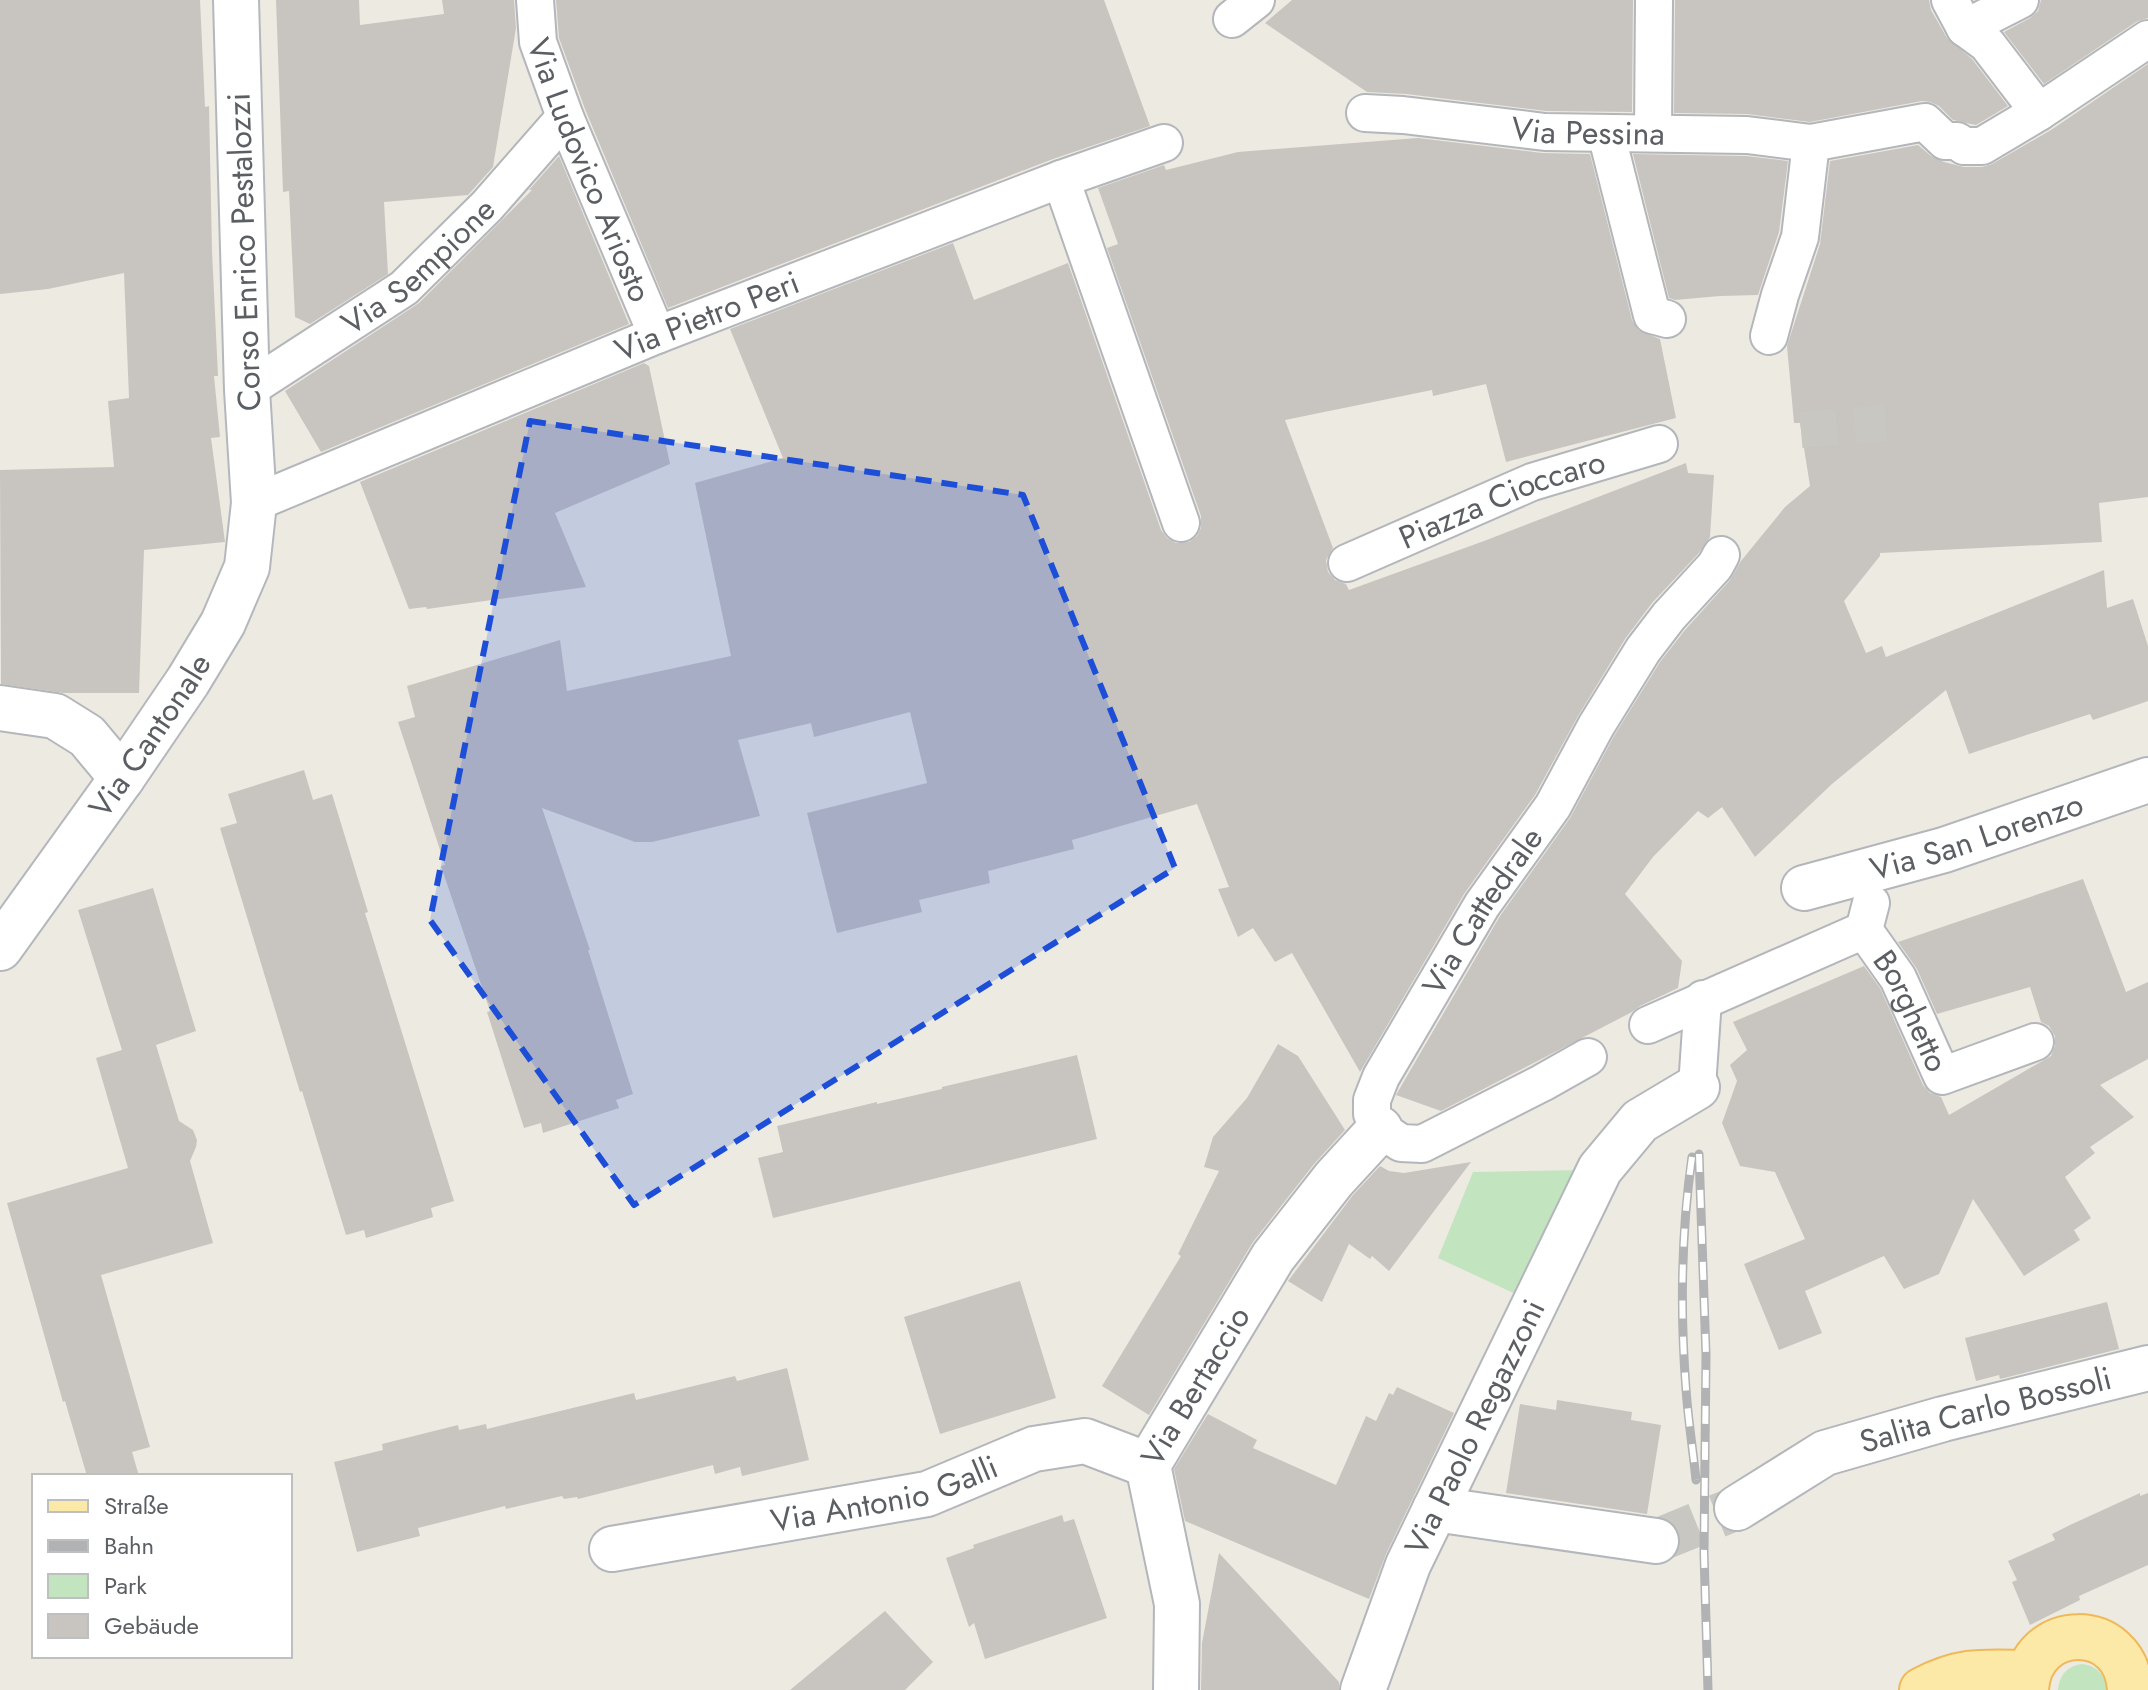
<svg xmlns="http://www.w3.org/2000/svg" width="2148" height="1690" font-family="Jost,sans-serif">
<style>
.green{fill:#c2e5bf}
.building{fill:#c8c5c0}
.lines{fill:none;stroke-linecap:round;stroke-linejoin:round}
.pedestrian-tunnel{stroke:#c8c7c2;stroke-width:36;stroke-dasharray:36 18;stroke-linecap:butt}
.minor-tunnel{stroke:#c8c7c2;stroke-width:44;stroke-dasharray:44 22;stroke-linecap:butt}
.pedestrian-casing{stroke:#b3b6ba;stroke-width:40}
.minor-casing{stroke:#b3b6ba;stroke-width:48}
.secondary-casing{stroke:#b4b8bd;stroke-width:48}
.primary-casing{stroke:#efb95a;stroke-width:48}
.pedestrian{stroke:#fff;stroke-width:36}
.minor{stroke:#fff;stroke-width:44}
.secondary{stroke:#fff;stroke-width:44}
.primary{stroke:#fde9a7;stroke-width:44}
.rail-casing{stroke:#b1b2b3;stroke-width:9}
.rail{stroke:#fff;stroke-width:6;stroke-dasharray:18;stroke-linecap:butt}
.marked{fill:#1d4ed8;fill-opacity:0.2;stroke:#1d4ed8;stroke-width:6;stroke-dasharray:16 10;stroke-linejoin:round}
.labels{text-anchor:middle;stroke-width:6;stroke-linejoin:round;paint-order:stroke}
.street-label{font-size:32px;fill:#5b5f63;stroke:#fff}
</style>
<rect width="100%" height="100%" fill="#edeae2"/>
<path class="green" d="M 1583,1170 L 1522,1297 L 1438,1258 L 1473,1172 Z
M 2082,1664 C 2098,1666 2104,1675 2108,1690 L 2058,1690 C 2059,1675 2067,1666 2082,1664 Z"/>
<path class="building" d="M 0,0 L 200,0 L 205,107 L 209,106 L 212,251 L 218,376 L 214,376 L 220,437 L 211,438 L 225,542 L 144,550 L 139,693 L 64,693 L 1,684 L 0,470 L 114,467 L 108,401 L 129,398 L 124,273 L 48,289 L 0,294 Z
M 276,0 L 359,0 L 360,25 L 444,14 L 442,0 L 514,0 L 516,28 L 493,167 L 468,195 L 384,202 L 388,274 L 310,324 L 295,317 L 289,191 L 283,192 Z
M 556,0 L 1104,0 L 1150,126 L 1053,159 L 668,308 L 585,109 L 559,38 Z
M 1292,0 L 1633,0 L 1632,112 L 1546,111 L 1406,94 L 1367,92 L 1265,23 Z
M 1675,0 L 1929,0 L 1931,10 L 1947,38 L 1972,59 L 2008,106 L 1976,125 L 1953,120 L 1939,106 L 1930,102 L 1922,101 L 1810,122 L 1747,114 L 1674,113 Z
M 2041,0 L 2148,0 L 2148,18 L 2136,22 L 2044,84 L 2004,32 L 2030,18 L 2038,11 Z
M 2148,64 L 2148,497 L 2099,503 L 2102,542 L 1880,553 L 1880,556 L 1844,601 L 1866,653 L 1882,646 L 1886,657 L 2104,570 L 2107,608 L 2133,599 L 2148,646 L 2148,701 L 2093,720 L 2090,714 L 1969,754 L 1946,690 L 1832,784 L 1755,857 L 1722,807 L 1708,818 L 1698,811 L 1653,857 L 1625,894 L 1682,961 L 1678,988 L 1640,1006 L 1632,1012 L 1441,1111 L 1396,1095 L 1500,916 L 1570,818 L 1614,736 L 1660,662 L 1685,630 L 1730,580 L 1741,561 L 1785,507 L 1810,486 L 1800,423 L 1794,423 L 1787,346 L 1820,244 L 1830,161 L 1918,145 L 1931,156 L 1944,162 L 1964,167 L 1982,167 L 1992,164 L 2051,130 Z
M 1418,138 L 1542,153 L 1590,154 L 1632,320 L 1638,330 L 1660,339 L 1676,418 L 1506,462 L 1486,384 L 1433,396 L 1432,390 L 1285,420 L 1333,548 L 1326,560 L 1328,572 L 1335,580 L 1346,584 L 1349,590 L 1484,541 L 1686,463 L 1688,473 L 1714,475 L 1710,537 L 1698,554 L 1652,603 L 1625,639 L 1578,716 L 1535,795 L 1464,894 L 1360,1072 L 1292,953 L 1275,962 L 1253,928 L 1238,937 L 1218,889 L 1229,887 L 1197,804 L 1072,840 L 1074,849 L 988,871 L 990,883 L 919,900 L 922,912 L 837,933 L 807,813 L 927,783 L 910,712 L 814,737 L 811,723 L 738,740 L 760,816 L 652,842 L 635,842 L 542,808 L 590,950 L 588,950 L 633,1094 L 616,1100 L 619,1108 L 543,1133 L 541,1123 L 524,1128 L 487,1012 L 490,1011 L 441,866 L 445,865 L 398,722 L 415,717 L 407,686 L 560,640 L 567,691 L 731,656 L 695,483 L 783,458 L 730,329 L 953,243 L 974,300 L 1068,263 L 1161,530 L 1167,538 L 1176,543 L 1189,542 L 1197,536 L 1201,528 L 1201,516 L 1107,248 L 1118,244 L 1098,188 L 1164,165 L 1166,170 L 1238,152 Z
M 1633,154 L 1746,156 L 1788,161 L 1779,232 L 1758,295 L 1720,296 L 1675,300 L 1669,298 Z
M 559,156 L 629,324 L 321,452 L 285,391 L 419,303 L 532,190 L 529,190 Z
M 644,363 L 649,366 L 670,464 L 555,513 L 586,587 L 427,609 L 426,607 L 409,609 L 360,482 Z
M 304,770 L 313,800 L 332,794 L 368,912 L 365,913 L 454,1201 L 431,1208 L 433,1217 L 366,1238 L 364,1230 L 346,1235 L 302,1091 L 300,1092 L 220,828 L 237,823 L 228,794 Z
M 2083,879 L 2126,992 L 2148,982 L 2148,1059 L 2100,1085 L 2134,1117 L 2090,1147 L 2095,1153 L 2065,1177 L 2091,1218 L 2074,1230 L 2080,1240 L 2024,1276 L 1973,1199 L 1939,1274 L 1904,1289 L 1884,1256 L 1805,1291 L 1822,1333 L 1779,1350 L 1744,1264 L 1805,1239 L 1775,1172 L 1740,1166 L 1722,1123 L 1737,1081 L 1730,1065 L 1747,1050 L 1733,1022 L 1864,966 L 1880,988 L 1923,1085 L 1930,1093 L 1941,1097 L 1949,1115 L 2051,1056 L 2055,1046 L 2055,1036 L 2049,1026 L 2041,1022 L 2030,987 L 1937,1014 L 1917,969 L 1898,942 Z
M 153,888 L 196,1031 L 156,1045 L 179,1121 L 193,1130 L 197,1140 L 196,1147 L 190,1161 L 213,1243 L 101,1275 L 150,1447 L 132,1452 L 139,1476 L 87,1476 L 65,1401 L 63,1402 L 7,1203 L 128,1168 L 96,1058 L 122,1050 L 78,910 Z
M 1278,1044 L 1298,1056 L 1345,1130 L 1314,1164 L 1253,1242 L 1149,1415 L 1102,1386 L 1181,1256 L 1178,1254 L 1219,1171 L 1204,1167 L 1213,1137 L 1247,1098 Z
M 1077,1055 L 1097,1139 L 773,1218 L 758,1158 L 783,1152 L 777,1126 L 877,1102 L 877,1104 L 942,1089 L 942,1087 Z
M 1471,1162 L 1389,1271 L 1372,1256 L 1370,1259 L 1349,1244 L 1322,1302 L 1288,1281 L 1353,1195 L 1380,1166 L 1389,1171 L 1404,1173 Z
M 1020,1281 L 1056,1398 L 940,1434 L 904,1317 Z
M 2107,1302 L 2119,1349 L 2000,1379 L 1999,1375 L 1976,1381 L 1965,1338 Z
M 787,1368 L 809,1460 L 742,1476 L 740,1467 L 715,1474 L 713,1465 L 578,1499 L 577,1497 L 564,1499 L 562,1496 L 506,1509 L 505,1506 L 418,1528 L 420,1536 L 357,1552 L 334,1462 L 383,1450 L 382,1444 L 458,1425 L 459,1430 L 486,1424 L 487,1429 L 634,1393 L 636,1400 L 735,1376 L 737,1381 Z
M 1397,1387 L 1454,1413 L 1386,1554 L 1369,1599 L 1185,1521 L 1174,1469 L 1208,1414 L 1257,1440 L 1253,1448 L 1336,1485 L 1366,1416 L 1376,1421 L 1389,1393 L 1393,1395 Z
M 1557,1400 L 1632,1412 L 1631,1420 L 1661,1425 L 1647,1514 L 1506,1493 L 1520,1404 L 1556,1410 Z
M 2140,1493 L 2140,1496 L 2148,1493 L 2148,1565 L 2079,1596 L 2080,1600 L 2030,1625 L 2012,1582 L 2017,1580 L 2008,1561 L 2055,1540 L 2052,1534 L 2070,1525 Z
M 1062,1515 L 1064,1522 L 1074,1519 L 1107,1618 L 985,1659 L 974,1623 L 969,1627 L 946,1558 L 974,1548 L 973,1545 Z
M 1219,1553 L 1339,1682 L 1339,1690 L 1201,1690 L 1202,1643 Z
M 885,1611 L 933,1662 L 905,1690 L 790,1690 Z"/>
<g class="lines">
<path class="pedestrian-tunnel" d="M 1801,430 L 1886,423"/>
<path class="minor-tunnel" d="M 1656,1541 L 1737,1508"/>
<g class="pedestrian-casing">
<g id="pedestrian">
<path id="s1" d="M 535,0 L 538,42 L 565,117 L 657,335"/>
<path d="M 1950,0 L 1965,28 L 1987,44 L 2039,112"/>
<path d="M 1232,19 L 1256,0"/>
<path d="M 1965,28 L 2020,0"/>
<path id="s2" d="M 1365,113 L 1403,115 L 1545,132 L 1747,135 L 1811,143 L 1925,122 L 1945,141 L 1957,141 L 1964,146 L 1982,146 L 2039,112 L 2148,39"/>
<path d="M 1606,133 L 1652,315 L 1667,319"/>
<path d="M 1653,133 L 1654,0"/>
<path d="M 1061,179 L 1181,523"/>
<path d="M 1769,336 L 1780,295 L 1800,237 L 1811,143"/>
<path id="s3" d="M 247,390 L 404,288 L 487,206 L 565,117"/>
<path id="s4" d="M 254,503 L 657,335 L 1061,179 L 1164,143"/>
<path id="s5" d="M 1347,563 L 1532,482 L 1659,444"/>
<path id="s6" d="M 1871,903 L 1864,930 L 1898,978 L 1942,1076 L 2035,1042"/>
<path d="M 1648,1025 L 1864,930"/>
<path id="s7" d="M 1588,1057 L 1542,1083 L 1422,1144 L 1401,1143 L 1380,1129 L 1372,1114 L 1372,1100 L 1381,1077 L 1482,905 L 1553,806 L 1596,726 L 1643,650 L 1669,616 L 1715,566 L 1721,555"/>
<path d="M 1697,1087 L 1703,999"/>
</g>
</g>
<g class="minor-casing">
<g id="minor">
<path d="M 0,708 L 55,716 L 87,736 L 122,778"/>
<path id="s8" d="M 1804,888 L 1944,850 L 2148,780"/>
<path id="s9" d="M 1737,1508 L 1825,1453 L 1943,1419 L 2148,1368"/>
<path d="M 1435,1509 L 1656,1541"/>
<path id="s10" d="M 612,1549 L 927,1494 L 1034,1449 L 1085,1441 L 1148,1465"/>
<path id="s11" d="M 1176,1690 L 1177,1604 L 1148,1465 L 1273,1257 L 1334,1179 L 1380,1129"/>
<path id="s12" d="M 1363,1690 L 1408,1565 L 1600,1169 L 1640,1121 L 1697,1087"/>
</g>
</g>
<g class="secondary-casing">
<g id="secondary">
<path id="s13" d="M 0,948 L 122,778 L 188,681 L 223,623 L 247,567 L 254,503 L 247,390 L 236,0"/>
</g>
</g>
<g class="primary-casing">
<path id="primary" d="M 1922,1690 C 1963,1669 1983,1672 2028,1673
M 2026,1690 C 2029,1620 2127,1619 2130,1690"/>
</g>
<use href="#pedestrian" class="pedestrian"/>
<use href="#minor" class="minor"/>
<use href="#secondary" class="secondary"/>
<use href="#primary" class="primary"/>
<g class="rail-casing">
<path id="rail" d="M 1699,1154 L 1706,1355 L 1704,1553 L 1708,1690
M 1692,1157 C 1681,1234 1680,1311 1686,1389 C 1688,1419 1693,1450 1696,1480"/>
</g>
<use href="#rail" class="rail"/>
</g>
<path class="marked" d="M 530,421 L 1023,495 L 1175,868 L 634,1205 L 430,920 Z"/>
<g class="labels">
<g class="street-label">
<text dy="11" stroke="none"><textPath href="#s2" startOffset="224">Via Pessina</textPath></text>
<text dy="11" stroke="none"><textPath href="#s1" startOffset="180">Via Ludovico Ariosto</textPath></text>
<text transform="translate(244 252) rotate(-92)" y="11">Corso Enrico Pestalozzi</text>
<text dy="11" stroke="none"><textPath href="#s3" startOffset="212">Via Sempione</textPath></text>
<text dy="11" stroke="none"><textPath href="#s4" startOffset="490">Via Pietro Peri</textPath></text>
<text dy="11" stroke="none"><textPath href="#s5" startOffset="168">Piazza Cioccaro</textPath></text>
<text dy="11" stroke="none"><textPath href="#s13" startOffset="260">Via Cantonale</textPath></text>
<text dy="11" stroke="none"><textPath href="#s8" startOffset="180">Via San Lorenzo</textPath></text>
<text dy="11" stroke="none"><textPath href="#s7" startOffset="484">Via Cattedrale</textPath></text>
<text dy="11" stroke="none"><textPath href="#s6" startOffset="122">Borghetto</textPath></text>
<text dy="11" stroke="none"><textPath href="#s11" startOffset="320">Via Bertaccio</textPath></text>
<text dy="11" stroke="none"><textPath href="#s9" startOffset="270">Salita Carlo Bossoli</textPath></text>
<text dy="11" stroke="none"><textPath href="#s12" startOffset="286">Via Paolo Regazzoni</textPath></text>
<text dy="11" stroke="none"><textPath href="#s10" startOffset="278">Via Antonio Galli</textPath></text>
</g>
</g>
<rect x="32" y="1474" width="260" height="184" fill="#ffffff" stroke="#bdbfc1" stroke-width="2"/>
<rect x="48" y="1500" width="40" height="12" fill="#fde9a7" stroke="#bdbfc1" stroke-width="2"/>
<text x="104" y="1514" font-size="24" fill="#5b5f63">Straße</text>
<rect x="48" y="1540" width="40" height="12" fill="#b1b2b3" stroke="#bdbfc1" stroke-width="2"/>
<text x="104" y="1554" font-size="24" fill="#5b5f63">Bahn</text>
<rect x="48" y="1574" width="40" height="24" fill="#c2e5bf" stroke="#bdbfc1" stroke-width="2"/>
<text x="104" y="1594" font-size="24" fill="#5b5f63">Park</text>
<rect x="48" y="1614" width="40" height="24" fill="#c8c5c0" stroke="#bdbfc1" stroke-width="2"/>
<text x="104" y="1634" font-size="24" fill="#5b5f63">Gebäude</text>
</svg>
